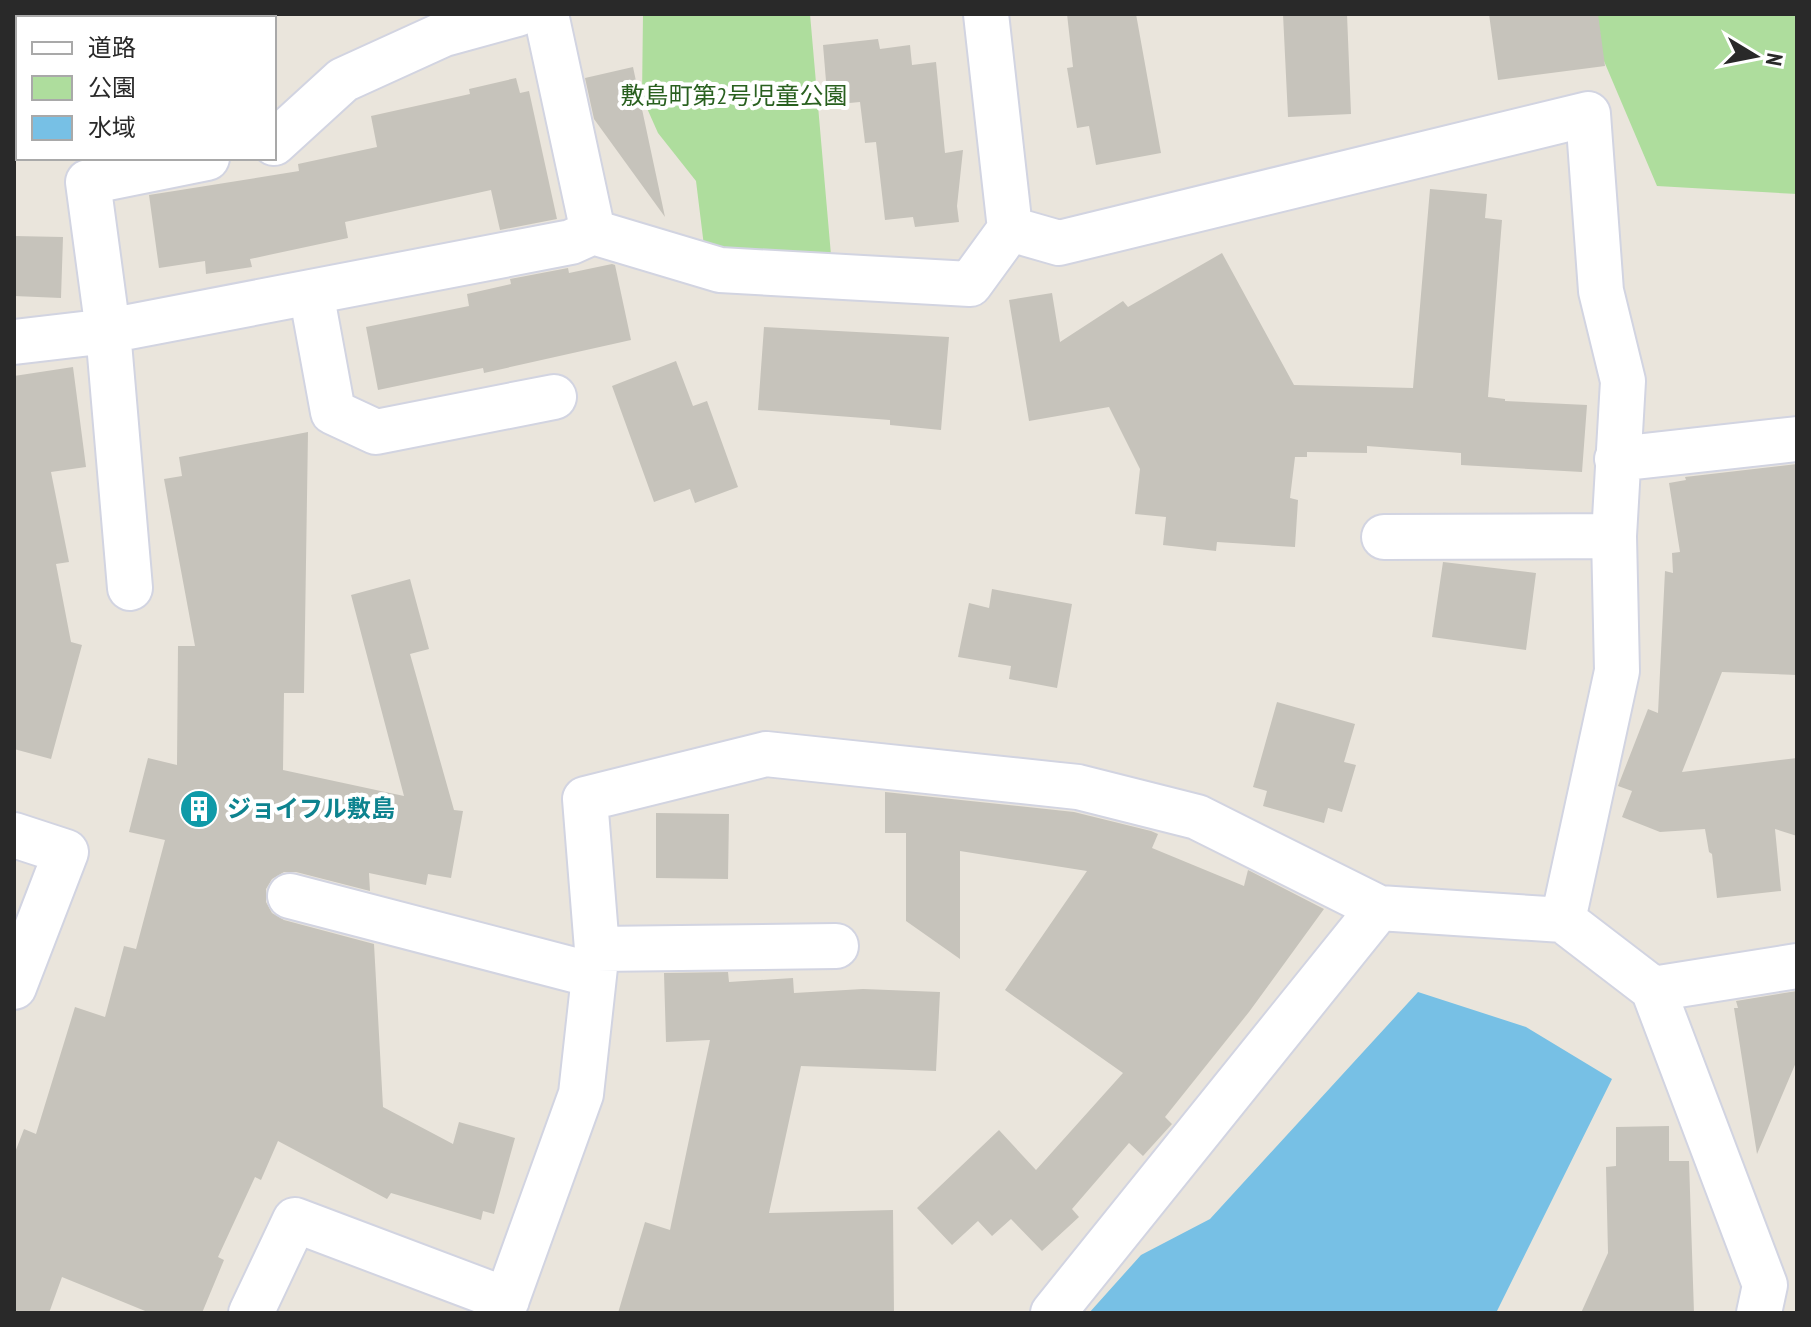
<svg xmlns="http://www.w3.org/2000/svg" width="1811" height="1327" font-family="'PT Sans Narrow','Noto Sans JP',sans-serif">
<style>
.green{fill:#aedd9d}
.water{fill:#77c0e5}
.building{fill:#c6c3bb}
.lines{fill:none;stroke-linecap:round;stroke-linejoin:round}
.street-casing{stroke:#d2d4e1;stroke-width:48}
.street{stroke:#fff;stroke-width:44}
.labels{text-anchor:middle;stroke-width:8;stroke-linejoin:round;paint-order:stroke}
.park-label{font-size:24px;fill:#29601f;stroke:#fff}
.culture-label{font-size:24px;font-weight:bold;fill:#0d838f;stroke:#fff;text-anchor:start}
</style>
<rect width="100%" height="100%" fill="#eae5dc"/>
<path class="green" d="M 643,14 L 810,14 L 831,255 L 768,256 L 704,246 L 696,181 L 658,133 L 642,97 Z
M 1584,14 L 1797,14 L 1797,194 L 1657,186 Z"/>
<path class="water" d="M 1418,992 L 1526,1027 L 1612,1079 L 1496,1313 L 1089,1313 L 1141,1255 L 1210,1219 Z"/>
<path class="building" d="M 1067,14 L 1136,14 L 1161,153 L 1096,165 L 1089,126 L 1077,128 L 1067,68 L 1073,67 Z
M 1283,14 L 1347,14 L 1351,114 L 1288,117 Z
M 1489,14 L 1598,14 L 1605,66 L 1498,80 Z
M 878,39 L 880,49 L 910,45 L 912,65 L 936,62 L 945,153 L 963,150 L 957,206 L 959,222 L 915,227 L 913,217 L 885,220 L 876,142 L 865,143 L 860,102 L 828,105 L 823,45 Z
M 633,67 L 665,217 L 594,119 L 585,78 Z
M 516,78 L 520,93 L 529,91 L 557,219 L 500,230 L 491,190 L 345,222 L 348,238 L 250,259 L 252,267 L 206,274 L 205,261 L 159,268 L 149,195 L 299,171 L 298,164 L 377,147 L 371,116 L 470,94 L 469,89 Z
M 1430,189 L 1487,194 L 1485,218 L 1502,220 L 1488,397 L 1505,399 L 1505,401 L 1587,405 L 1582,472 L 1461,465 L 1461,453 L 1367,446 L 1367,453 L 1307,452 L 1307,457 L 1295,457 L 1290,498 L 1298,500 L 1295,547 L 1217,542 L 1216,551 L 1163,545 L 1166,517 L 1135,514 L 1140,469 L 1109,407 L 1029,421 L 1009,300 L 1052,293 L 1060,342 L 1123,301 L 1128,307 L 1222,253 L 1294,385 L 1413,388 Z
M 14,236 L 63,237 L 61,298 L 14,296 Z
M 612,264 L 615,265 L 631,340 L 484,373 L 483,368 L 378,390 L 366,327 L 469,306 L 467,294 L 511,284 L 510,279 L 568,268 L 569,273 Z
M 764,327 L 949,337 L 941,430 L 890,425 L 890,420 L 758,410 Z
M 676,361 L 693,406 L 707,401 L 738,487 L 695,503 L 690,489 L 654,502 L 612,386 Z
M 73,367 L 86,467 L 51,472 L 69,562 L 56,564 L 71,642 L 82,645 L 51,759 L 14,749 L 14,376 Z
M 308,432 L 304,693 L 284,693 L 283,770 L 404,796 L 351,595 L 410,579 L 429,649 L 410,654 L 454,810 L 463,811 L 451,878 L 428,874 L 426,885 L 369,873 L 370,891 L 296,872 L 284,872 L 272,879 L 266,889 L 266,902 L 272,913 L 284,920 L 374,944 L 383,1107 L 453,1144 L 459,1122 L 515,1138 L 494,1214 L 483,1211 L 481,1220 L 391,1193 L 387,1199 L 278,1141 L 261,1180 L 255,1177 L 218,1257 L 224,1260 L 202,1313 L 150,1313 L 62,1277 L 49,1313 L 14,1313 L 14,1155 L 24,1129 L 36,1134 L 75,1007 L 105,1017 L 124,946 L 136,949 L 165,840 L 129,832 L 148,758 L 177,765 L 178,646 L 195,646 L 164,479 L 182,476 L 179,457 Z
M 1797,464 L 1797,675 L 1722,672 L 1682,772 L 1797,758 L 1797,836 L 1775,829 L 1781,891 L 1717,898 L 1712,854 L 1709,852 L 1705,829 L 1660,832 L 1622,817 L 1632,791 L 1618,786 L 1648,709 L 1658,713 L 1665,571 L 1673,573 L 1672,553 L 1680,552 L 1669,483 L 1686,480 L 1685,477 Z
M 1443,562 L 1536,573 L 1526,650 L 1432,637 Z
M 992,589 L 1072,604 L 1057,688 L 1009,679 L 1011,666 L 958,657 L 969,603 L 989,608 Z
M 1277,702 L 1355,724 L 1344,762 L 1356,765 L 1342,812 L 1328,808 L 1324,823 L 1263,806 L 1267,791 L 1253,787 Z
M 885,792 L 1074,812 L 1151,831 L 1158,834 L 1152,848 L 1244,886 L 1248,870 L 1324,909 L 1249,1012 L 1165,1117 L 1172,1124 L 1143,1156 L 1129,1143 L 1072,1209 L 1079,1217 L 1042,1251 L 1011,1219 L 992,1236 L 978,1221 L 952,1245 L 917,1208 L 999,1130 L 1036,1170 L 1123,1073 L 1005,990 L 1087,871 L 960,851 L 960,959 L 906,921 L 906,833 L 885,833 Z
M 656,813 L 729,814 L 728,879 L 656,878 Z
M 728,972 L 729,982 L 793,978 L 794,993 L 863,989 L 940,992 L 936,1071 L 801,1066 L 769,1213 L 893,1210 L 894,1313 L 618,1313 L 645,1222 L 670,1230 L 710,1040 L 666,1042 L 664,973 Z
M 1797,991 L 1797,1060 L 1757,1154 L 1734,1008 L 1738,1008 L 1736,1001 Z
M 1669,1126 L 1669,1161 L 1689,1161 L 1694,1313 L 1581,1313 L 1608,1253 L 1606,1167 L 1616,1166 L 1616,1127 Z"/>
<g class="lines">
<g class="street-casing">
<path id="street" d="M 546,14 L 593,232
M 986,14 L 1010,229
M 274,143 L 343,80 L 444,34 L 517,14
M 311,292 L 333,412 L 376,432 L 554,397
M 14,342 L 108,331 L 571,242 L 593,232 L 720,270 L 970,284 L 1010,229 L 1059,243 L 1588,114 L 1601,291 L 1623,381 L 1614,536 L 1617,671 L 1563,920
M 1617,459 L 1797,439
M 1384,537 L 1614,536
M 130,588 L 108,331 L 88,182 L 207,158
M 14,835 L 66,852 L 14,987
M 290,896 L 593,975
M 597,949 L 836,946
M 1653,989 L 1797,966
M 251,1313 L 295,1220 L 507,1300
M 502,1313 L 581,1094 L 597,949 L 585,799 L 766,754 L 1078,787 L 1197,817 L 1379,908
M 1053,1313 L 1379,908 L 1563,920 L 1653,989 L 1765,1285 L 1759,1313"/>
</g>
<use href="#street" class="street"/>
</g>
<defs>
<g id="building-disc" transform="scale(2)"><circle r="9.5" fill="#0f9aa8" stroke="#fff"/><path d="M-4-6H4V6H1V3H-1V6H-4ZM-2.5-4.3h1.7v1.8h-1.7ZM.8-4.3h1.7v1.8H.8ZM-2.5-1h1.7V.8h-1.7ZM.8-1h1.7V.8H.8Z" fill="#fff"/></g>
</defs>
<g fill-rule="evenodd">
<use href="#building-disc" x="199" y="809"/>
</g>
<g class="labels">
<g class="park-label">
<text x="734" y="104">敷島町第2号児童公園</text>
</g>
<g class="culture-label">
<text x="227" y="817">ジョイフル敷島</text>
</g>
</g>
<rect width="1811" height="1327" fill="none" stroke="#292929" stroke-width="32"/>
<rect x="16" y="16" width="260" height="144" fill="#ffffff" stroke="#a9a9a9" stroke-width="2"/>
<rect x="32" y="42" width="40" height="12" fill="#ffffff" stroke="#a9a9a9" stroke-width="2"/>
<text x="88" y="56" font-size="24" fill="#292929">道路</text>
<rect x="32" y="76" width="40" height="24" fill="#aedd9d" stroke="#a9a9a9" stroke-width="2"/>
<text x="88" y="96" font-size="24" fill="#292929">公園</text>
<rect x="32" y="116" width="40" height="24" fill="#77c0e5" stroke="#a9a9a9" stroke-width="2"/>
<text x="88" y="136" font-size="24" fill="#292929">水域</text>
<g transform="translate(1755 56) rotate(100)" stroke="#ffffff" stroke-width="6" paint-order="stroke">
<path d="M0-6L14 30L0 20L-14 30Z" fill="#292929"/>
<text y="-12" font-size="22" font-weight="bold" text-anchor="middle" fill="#292929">N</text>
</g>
</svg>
